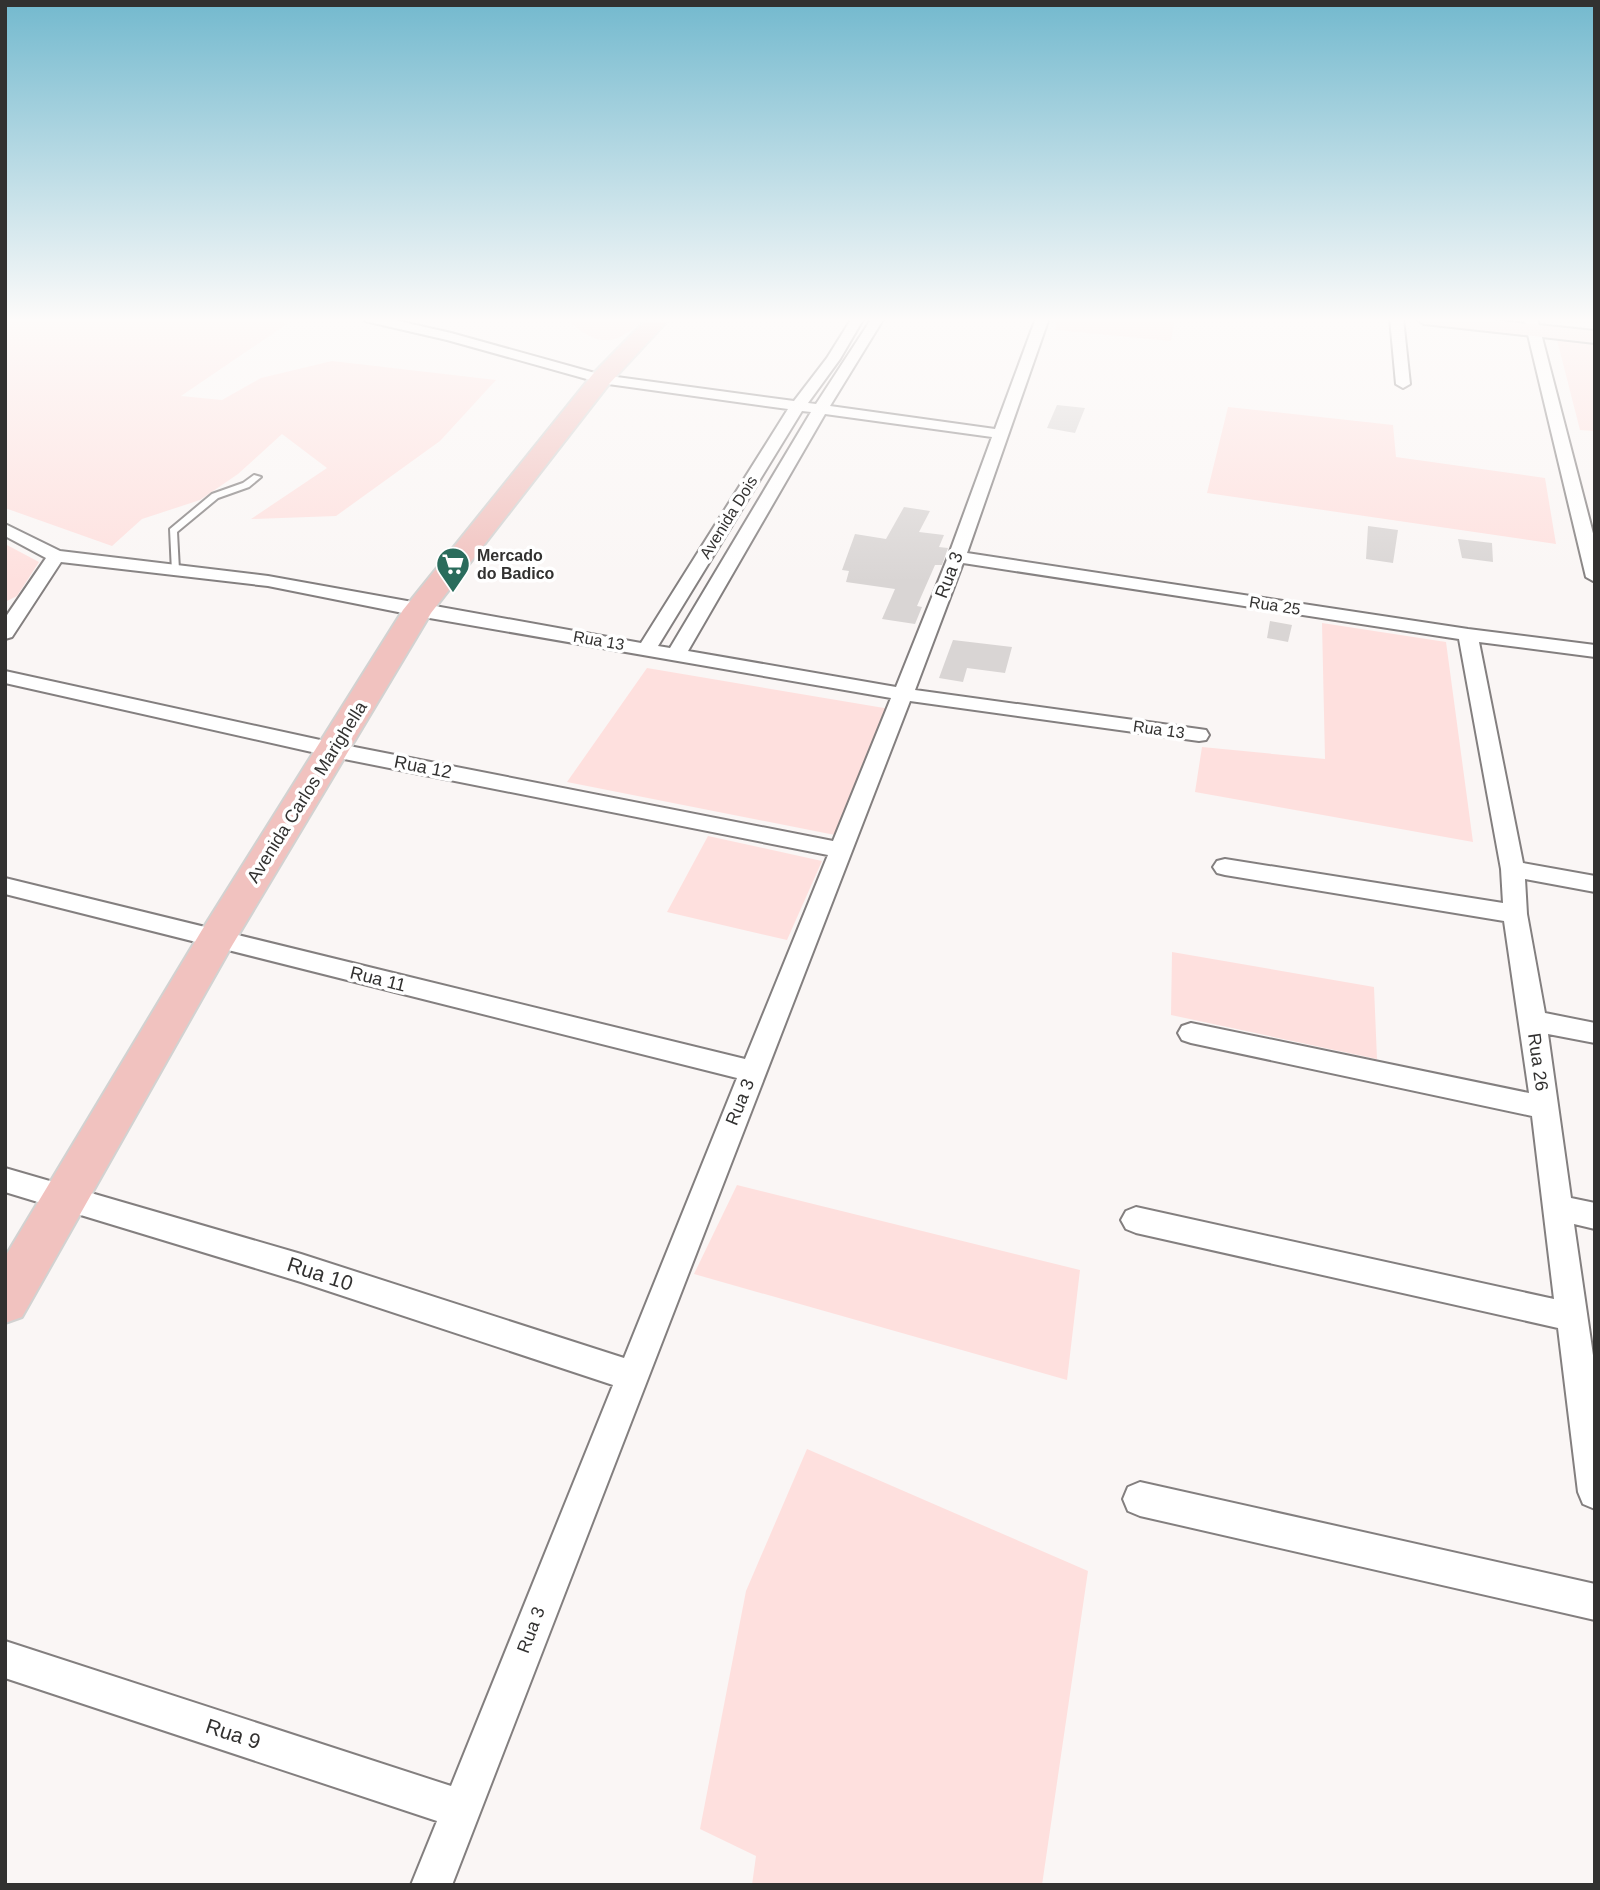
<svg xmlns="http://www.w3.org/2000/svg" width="1600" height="1890" font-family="Helvetica,sans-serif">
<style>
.green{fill:#fee0de}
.building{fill:#d9d5d4}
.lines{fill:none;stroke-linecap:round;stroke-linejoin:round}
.service-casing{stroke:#837f7f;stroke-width:4}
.minor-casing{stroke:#837f7f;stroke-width:4}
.secondary-casing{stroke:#837f7f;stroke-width:4}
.primary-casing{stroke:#d2d2d1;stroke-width:4}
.service{fill:#fff;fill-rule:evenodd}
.minor{fill:#fff;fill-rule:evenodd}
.secondary{fill:#f8e0df;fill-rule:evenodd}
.primary{fill:#f1c2bf;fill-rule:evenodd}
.labels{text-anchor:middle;stroke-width:7;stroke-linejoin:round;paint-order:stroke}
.far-street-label{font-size:16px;fill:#323130;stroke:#fff}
.far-poi-label{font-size:16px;font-weight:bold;fill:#323130;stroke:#fff;text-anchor:start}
.street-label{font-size:18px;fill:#323130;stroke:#fff}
.near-street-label{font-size:21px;fill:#323130;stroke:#fff}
</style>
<rect width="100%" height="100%" fill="#faf6f5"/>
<path class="green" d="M 5,318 L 274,318 L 287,324 L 181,396 L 222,400 L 261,378 L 332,361 L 496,380 L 440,441 L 336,516 L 251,519 L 327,468 L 282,434 L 238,474 L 200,500 L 142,519 L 112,546 L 5,508 Z
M 561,318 L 644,318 C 626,336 610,349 584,333 C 574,327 573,322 561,318 Z
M 1058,318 L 1175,318 L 1171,341 L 1055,330 Z
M 1557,340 L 1595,344 L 1595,431 L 1580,430 Z
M 1228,407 L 1393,425 L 1396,457 L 1545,478 L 1556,544 L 1207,493 Z
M 5,544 L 39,562 L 17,596 L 5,602 Z
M 1322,623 L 1446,642 L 1473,842 L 1195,792 L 1202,747 L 1325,759 Z
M 647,668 L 890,709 L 840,836 L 567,782 Z
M 708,836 L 822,861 L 787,940 L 667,912 Z
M 1172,952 L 1374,987 L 1377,1059 L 1171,1015 Z
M 737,1185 L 1080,1270 L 1067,1380 L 694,1274 Z
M 807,1449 L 1088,1571 L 1042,1885 L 752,1885 L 756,1856 L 700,1829 L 746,1591 Z"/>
<path class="building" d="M 1057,405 L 1085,408 L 1075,433 L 1047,428 Z
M 904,507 L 930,511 L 919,532 L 944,535 L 939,547 L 948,548 L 942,565 L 935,565 L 917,606 L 922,607 L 915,624 L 882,619 L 895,589 L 846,582 L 849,571 L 842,570 L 855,534 L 886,539 Z
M 1368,526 L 1398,530 L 1393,563 L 1366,559 Z
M 1458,539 L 1492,543 L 1493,562 L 1462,558 Z
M 1270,621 L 1292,625 L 1288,642 L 1267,638 Z
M 953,640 L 1012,647 L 1005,673 L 967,668 L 963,682 L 939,678 Z"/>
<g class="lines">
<g class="service-casing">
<path id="service" d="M 254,475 L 261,477 L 249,487 L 218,498 L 177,532 L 179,570 L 178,572 L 172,572 L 170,529 L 212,494 L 243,483 Z"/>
</g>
<g class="minor-casing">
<path id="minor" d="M 363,318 L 385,318 L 451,333 L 602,375 L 794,401 L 827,358 L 852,318 L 864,318 L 840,359 L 808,403 L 816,404 L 872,318 L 884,318 L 830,406 L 995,429 L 1036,318 L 1049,318 L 967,553 L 1468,629 L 1595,645 L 1595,657 L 1479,642 L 1523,863 L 1595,876 L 1595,892 L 1525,879 L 1527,914 L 1545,1013 L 1595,1023 L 1595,1043 L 1548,1034 L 1571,1198 L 1595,1203 L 1595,1229 L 1574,1224 L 1595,1369 L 1595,1509 L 1583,1504 L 1578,1492 L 1558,1328 L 1136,1233 L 1126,1229 L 1121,1220 L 1126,1211 L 1136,1207 L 1554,1299 L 1532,1116 L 1191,1043 L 1182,1040 L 1178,1033 L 1182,1026 L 1191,1023 L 1529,1093 L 1504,921 L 1225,875 L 1217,873 L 1213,867 L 1217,861 L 1225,859 L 1503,903 L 1501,869 L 1459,639 L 963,563 L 915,690 L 1199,729 L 1206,730 L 1209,735 L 1206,740 L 1199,741 L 910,701 L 452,1885 L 411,1885 L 437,1821 L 5,1678 L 5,1641 L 451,1786 L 613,1385 L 301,1282 L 5,1192 L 5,1168 L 301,1254 L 624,1358 L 737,1078 L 5,894 L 5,878 L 745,1059 L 828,855 L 334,757 L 5,683 L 5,671 L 334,743 L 833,841 L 891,698 L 418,616 L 268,586 L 61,562 L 12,637 L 5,639 L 5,618 L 46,558 L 5,536 L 5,524 L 60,551 L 268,576 L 641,643 L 788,409 L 601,383 L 447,340 L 365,321 ZM 802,411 L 811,412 L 670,648 L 658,646 ZM 825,414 L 992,437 L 948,557 L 896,687 L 688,651 Z
M 1390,318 L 1403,318 L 1410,384 L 1403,388 L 1396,384 Z
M 1524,318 L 1537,318 L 1595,541 L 1595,582 L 1586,577 Z
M 1140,1482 L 1595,1584 L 1595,1620 L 1140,1516 L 1128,1511 L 1123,1499 L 1128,1487 Z"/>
</g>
<g class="secondary-casing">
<path id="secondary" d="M 1415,318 L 1470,318 L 1595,331 L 1595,343 L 1424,324 Z"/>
</g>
<g class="primary-casing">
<path id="primary" d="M 648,318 L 670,318 L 609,384 L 431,613 L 230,949 L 22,1317 L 5,1323 L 5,1257 L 202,930 L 403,610 L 593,374 Z"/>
</g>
<use href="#service" class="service"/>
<use href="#minor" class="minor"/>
<use href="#secondary" class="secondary"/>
<use href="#primary" class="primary"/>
</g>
<linearGradient id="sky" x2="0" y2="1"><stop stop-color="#73b9ce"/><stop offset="0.55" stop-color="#fdfbfa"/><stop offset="1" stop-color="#fdfbfa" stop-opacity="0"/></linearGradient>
<rect width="1600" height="582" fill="url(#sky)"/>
<defs>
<g id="supermarket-pin" transform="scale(1.75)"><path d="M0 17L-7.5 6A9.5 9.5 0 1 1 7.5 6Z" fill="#2a6c5c" stroke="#fff"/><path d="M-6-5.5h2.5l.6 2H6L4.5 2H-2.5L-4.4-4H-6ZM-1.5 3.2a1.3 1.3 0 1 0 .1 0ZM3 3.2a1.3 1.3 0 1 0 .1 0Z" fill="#fff"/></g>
</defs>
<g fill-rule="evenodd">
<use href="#supermarket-pin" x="453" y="564"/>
</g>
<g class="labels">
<g class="far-street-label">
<text transform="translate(728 517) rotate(-58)" y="6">Avenida Dois</text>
<text transform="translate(1275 605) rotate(9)" y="6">Rua 25</text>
<text transform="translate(599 640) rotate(10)" y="6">Rua 13</text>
<text transform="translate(1159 729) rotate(8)" y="6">Rua 13</text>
</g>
<g class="far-poi-label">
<text x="477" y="561">Mercado<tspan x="477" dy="18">do Badico</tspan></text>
</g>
<g class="street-label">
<text transform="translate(949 575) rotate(-69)" y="6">Rua 3</text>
<text transform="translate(423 767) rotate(11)" y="6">Rua 12</text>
<text transform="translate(307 792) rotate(-58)" y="6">Avenida Carlos Marighella</text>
<text transform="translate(378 979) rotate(14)" y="6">Rua 11</text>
<text transform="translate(1538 1062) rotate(82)" y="6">Rua 26</text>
<text transform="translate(740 1102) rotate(-68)" y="6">Rua 3</text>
<text transform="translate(531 1630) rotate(-69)" y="6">Rua 3</text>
</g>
<g class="near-street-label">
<text transform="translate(320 1274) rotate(18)" y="7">Rua 10</text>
<text transform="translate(233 1734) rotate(18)" y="7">Rua 9</text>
</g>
</g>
<rect width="1600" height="1890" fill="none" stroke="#323130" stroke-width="14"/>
</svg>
